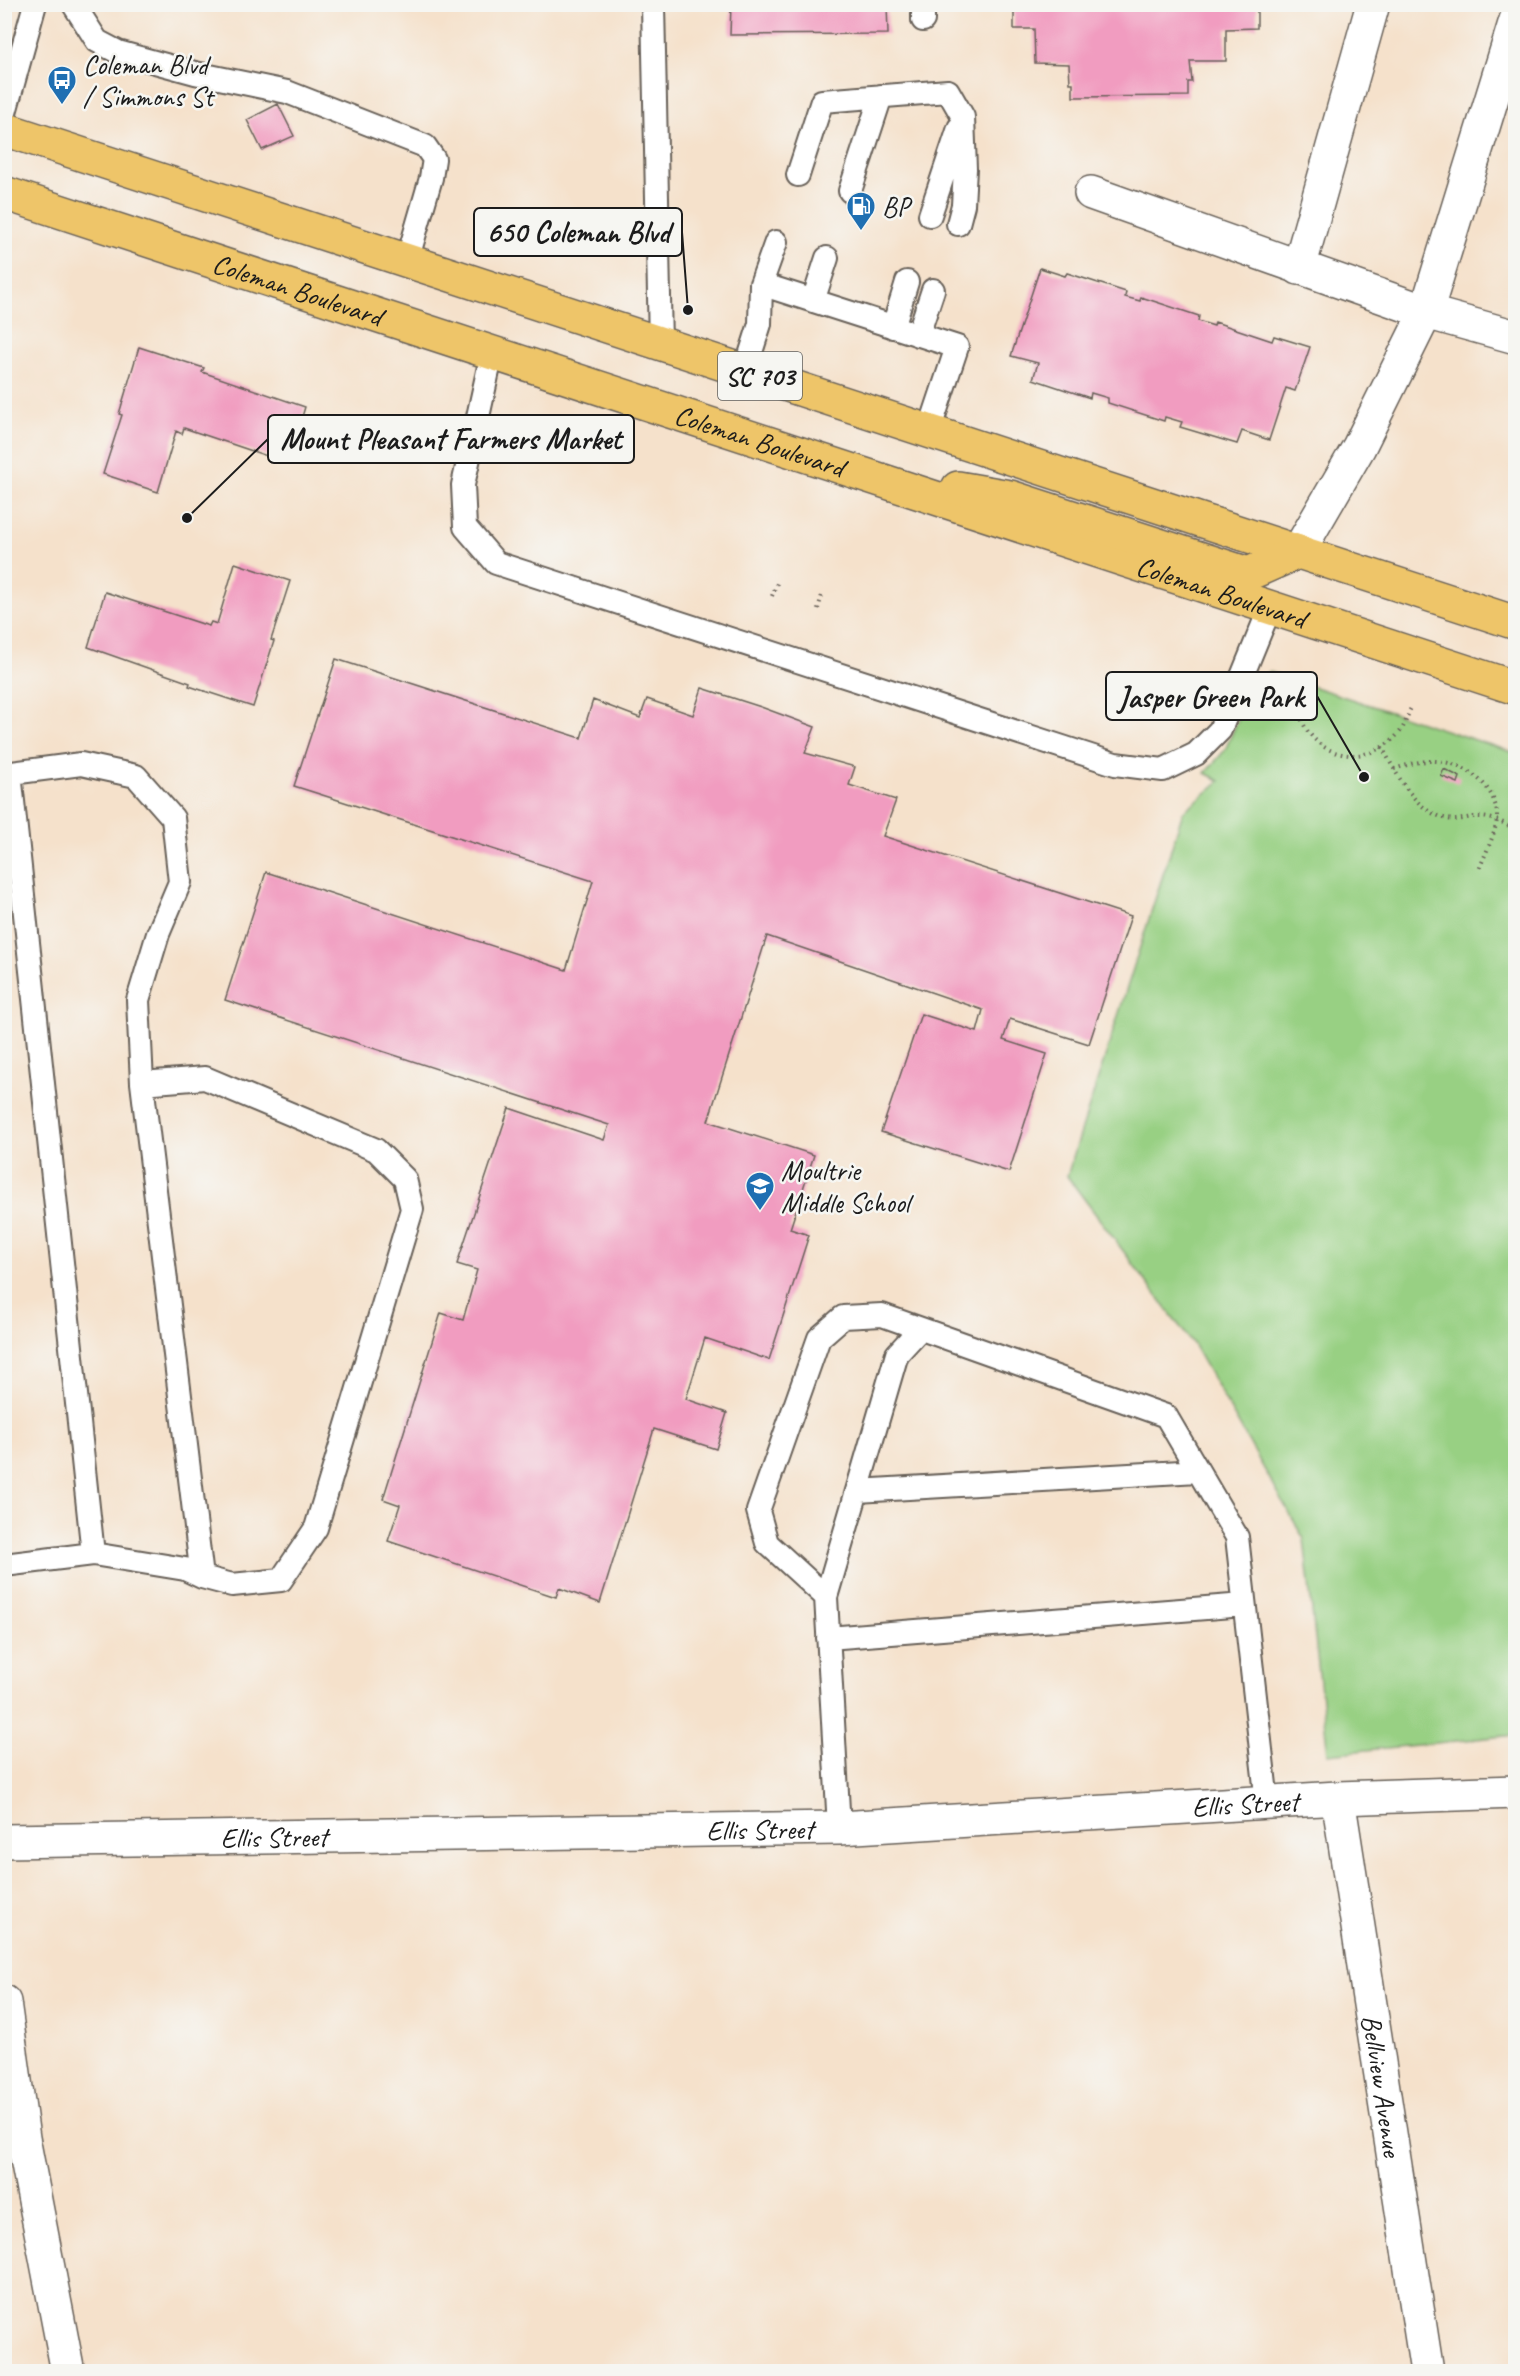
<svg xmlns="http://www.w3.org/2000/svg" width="1520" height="2376" font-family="Caveat,sans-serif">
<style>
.green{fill:#98d083;stroke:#5a7650;stroke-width:1.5}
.building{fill:#f19cc0}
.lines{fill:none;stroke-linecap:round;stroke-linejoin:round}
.service-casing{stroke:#686159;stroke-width:26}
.minor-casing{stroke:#686159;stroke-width:36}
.primary-casing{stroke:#686159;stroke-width:36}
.path{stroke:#686159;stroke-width:4;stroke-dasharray:1.5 4.5;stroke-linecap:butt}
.service{stroke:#fff;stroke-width:22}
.minor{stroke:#fff;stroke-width:33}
.primary{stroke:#eec569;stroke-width:33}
.labels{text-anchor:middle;stroke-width:5;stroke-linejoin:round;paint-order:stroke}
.shield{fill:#f6f6f2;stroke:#5d5d5c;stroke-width:1.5}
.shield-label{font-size:27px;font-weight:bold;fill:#1c1c1c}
.poi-label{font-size:28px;fill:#1c1c1c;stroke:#f6f6f2;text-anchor:start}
.street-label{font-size:28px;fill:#1c1c1c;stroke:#f6f6f2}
.leader{fill:none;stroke:#1c1c1c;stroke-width:2}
.callout-dot{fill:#1c1c1c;stroke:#f6f6f2;stroke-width:2}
.callout{fill:#f6f6f2;stroke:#1c1c1c;stroke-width:2}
.callout-label{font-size:30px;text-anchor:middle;font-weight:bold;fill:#1c1c1c}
</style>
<rect width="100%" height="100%" fill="#f6f6f2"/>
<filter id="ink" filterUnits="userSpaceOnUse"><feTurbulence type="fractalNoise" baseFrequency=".0167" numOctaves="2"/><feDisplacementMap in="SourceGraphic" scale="12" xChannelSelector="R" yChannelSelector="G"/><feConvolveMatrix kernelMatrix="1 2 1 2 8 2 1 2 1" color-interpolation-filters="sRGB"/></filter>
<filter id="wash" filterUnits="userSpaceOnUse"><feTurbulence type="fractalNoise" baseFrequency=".008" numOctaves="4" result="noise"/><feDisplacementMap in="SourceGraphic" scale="24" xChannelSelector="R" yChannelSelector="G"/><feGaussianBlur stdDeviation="1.35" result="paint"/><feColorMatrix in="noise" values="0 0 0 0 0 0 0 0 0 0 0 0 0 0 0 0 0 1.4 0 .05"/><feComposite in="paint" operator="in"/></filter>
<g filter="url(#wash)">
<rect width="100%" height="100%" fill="#f5e1cb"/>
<path class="green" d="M 1269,672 L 1515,753 L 1515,1735 L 1328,1754 L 1304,1539 L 1193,1344 L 1067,1176 L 1183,812 L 1220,781 L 1205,773 L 1225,750 L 1253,685 L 1259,677 Z"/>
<g id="blocks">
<path class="building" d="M 731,4 L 887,4 L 888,34 L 730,35 Z
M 1014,4 L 1257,4 L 1257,28 L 1226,29 L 1226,61 L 1190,61 L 1192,82 L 1188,82 L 1188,96 L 1073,97 L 1073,83 L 1070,83 L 1069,64 L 1035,63 L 1034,29 L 1014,29 Z
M 278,104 L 294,136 L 262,150 L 247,120 Z
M 1040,268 L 1065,276 L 1067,273 L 1126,292 L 1125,297 L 1140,301 L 1141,297 L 1199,316 L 1198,321 L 1214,326 L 1215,322 L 1272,341 L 1274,336 L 1310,347 L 1295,391 L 1286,388 L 1269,440 L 1242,431 L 1237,444 L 1180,427 L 1182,422 L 1165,417 L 1164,421 L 1108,403 L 1108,398 L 1091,393 L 1090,398 L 1033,379 L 1038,363 L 1011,356 Z
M 139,347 L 204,368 L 202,372 L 305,407 L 288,463 L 184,428 L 182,434 L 176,431 L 158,492 L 103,474 L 122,415 L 119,414 Z
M 235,563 L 290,581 L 271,640 L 274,641 L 253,707 L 189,686 L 190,683 L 88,647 L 105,592 L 209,626 L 211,622 L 217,624 Z
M 336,659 L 581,738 L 593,700 L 640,718 L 647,699 L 693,715 L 702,688 L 761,707 L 815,727 L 805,753 L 855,767 L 849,785 L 896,800 L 883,836 L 1131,916 L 1089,1044 L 1010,1019 L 1003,1040 L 1047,1054 L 1009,1172 L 881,1132 L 921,1014 L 977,1032 L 983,1010 L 767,936 L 708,1121 L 814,1155 L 790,1229 L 809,1235 L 769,1360 L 705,1338 L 686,1399 L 727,1413 L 716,1449 L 654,1429 L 600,1603 L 559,1588 L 556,1597 L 388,1541 L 400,1505 L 383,1499 L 441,1313 L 463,1320 L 477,1270 L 457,1264 L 509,1108 L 604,1140 L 609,1125 L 225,1000 L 266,872 L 566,970 L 593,881 L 294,786 Z
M 1444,769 L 1460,777 L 1458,783 L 1441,776 Z"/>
</g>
</g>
<g filter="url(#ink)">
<use href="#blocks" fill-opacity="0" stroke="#686159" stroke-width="1.5"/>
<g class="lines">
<g class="service-casing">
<path id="service" d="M 653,4 L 660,344
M 923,4 L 923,20
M 74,5 L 97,41 L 118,52 L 195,73 L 287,92 L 425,146 L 434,159 L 431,178 L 407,261
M 4,116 L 35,4
M 798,175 L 822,101 L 948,91 L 963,117 L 965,169 L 963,205 L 958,224
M 850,191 L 881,96
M 930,215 L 959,128
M 761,284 L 776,242
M 813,301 L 827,258
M 893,327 L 907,282
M 918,335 L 933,290
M 492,353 L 463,485 L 465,527 L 496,563 L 1115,764 L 1163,770 L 1196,754 L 1220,730 L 1270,608
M 745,371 L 760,324 L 761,284 L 957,347 L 929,431
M 10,773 L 93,1554
M 4,774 L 81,764 L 136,776 L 173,818 L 180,882 L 158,934 L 138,1000 L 142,1083 L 202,1577
M 857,1491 L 1198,1471
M 4,1565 L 93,1554 L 185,1569 L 202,1577 L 232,1585 L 281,1580 L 316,1528 L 412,1209 L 405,1179 L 376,1150 L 205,1078 L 142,1083
M 826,1597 L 897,1354 L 920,1329
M 828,1638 L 1244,1605
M 839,1828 L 826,1597 L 767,1543 L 758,1511 L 819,1338 L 843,1317 L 882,1315 L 1166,1416 L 1237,1537 L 1267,1803"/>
</g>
<g class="minor-casing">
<g id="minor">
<path d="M 1516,20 L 1426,312 L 1516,337"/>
<path d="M 1091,193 L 1426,312 L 1359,447 L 1298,552"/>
<path d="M 1299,268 L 1373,4"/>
<path id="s1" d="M 1338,1798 L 1427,2372"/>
<path id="s2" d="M 4,1841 L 839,1828 L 1338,1798 L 1516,1792"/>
<path d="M 4,2002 L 23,2138 L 68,2372"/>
</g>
</g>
<g class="primary-casing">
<g id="primary">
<path d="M 4,129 L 1516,623"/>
<path id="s3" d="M 4,193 L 1516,688"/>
<path d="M 958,488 L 1010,497 L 1248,574 L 1298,552"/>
</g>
</g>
<path class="path" d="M 772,596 L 778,581
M 818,609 L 822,595
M 1303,673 C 1301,681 1296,692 1297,700 C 1302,755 1363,774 1399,733 C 1405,727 1407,715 1411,708
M 1382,747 C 1398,776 1416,816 1454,820 C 1460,820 1466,818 1472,817 C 1489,816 1503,821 1516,831
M 1394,769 C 1407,765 1421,760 1435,761 C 1465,762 1497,786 1497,817 C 1497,831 1484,856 1479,870"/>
<use href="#service" class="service"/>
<use href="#minor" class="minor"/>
<use href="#primary" class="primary"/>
</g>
</g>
<defs>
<g id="bus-pin" transform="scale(1.5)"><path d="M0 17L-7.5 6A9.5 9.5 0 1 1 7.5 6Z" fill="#1f6fb2" stroke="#f6f6f2"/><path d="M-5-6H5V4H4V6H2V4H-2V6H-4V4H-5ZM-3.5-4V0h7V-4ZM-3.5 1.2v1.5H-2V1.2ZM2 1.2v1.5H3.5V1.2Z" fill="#fff"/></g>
<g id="fuel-pin" transform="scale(1.5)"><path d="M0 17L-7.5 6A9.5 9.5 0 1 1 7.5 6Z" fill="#1f6fb2" stroke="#f6f6f2"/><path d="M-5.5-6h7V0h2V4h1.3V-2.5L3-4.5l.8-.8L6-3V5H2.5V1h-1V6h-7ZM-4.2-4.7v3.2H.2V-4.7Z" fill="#fff"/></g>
<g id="school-pin" transform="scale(1.5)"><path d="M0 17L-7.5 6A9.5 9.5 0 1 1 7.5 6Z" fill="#1f6fb2" stroke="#f6f6f2"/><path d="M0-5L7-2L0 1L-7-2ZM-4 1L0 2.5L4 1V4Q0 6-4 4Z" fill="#fff"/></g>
</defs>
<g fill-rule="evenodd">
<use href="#bus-pin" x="62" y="80"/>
<use href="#fuel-pin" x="861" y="206"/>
<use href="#school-pin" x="760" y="1186"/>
</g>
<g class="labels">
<rect class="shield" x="718" y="352" width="84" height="48" rx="4.5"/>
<g class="shield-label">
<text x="760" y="385">SC 703</text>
</g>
<g class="poi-label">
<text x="83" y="74">Coleman Blvd<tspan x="83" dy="32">/ Simmons St</tspan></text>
<text x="882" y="216">BP</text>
<text x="781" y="1180">Moultrie<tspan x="781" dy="32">Middle School</tspan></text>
</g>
<g class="street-label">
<text dy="10" stroke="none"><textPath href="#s3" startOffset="309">Coleman Boulevard</textPath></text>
<text dy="10" stroke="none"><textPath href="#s3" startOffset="795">Coleman Boulevard</textPath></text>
<text dy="10" stroke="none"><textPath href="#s3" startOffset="1281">Coleman Boulevard</textPath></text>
<text dy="10" stroke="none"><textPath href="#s2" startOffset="1242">Ellis Street</textPath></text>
<text dy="10" stroke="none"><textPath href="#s2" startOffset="756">Ellis Street</textPath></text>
<text dy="10" stroke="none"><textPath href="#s2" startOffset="270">Ellis Street</textPath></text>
<text dy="10" stroke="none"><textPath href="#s1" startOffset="291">Bellview Avenue</textPath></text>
</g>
</g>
<path class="leader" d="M688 310L682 232M187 518L268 439M1364 777L1317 696"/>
<g class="callout-dot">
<circle cx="688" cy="310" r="6"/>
<circle cx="187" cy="518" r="6"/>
<circle cx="1364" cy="777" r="6"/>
</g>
<g class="callout">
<rect x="474" y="208" width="208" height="48" rx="6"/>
<rect x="268" y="415" width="366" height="48" rx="6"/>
<rect x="1106" y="672" width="211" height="48" rx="6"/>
</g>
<g class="callout-label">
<text x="578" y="242">650 Coleman Blvd</text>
<text x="451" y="449">Mount Pleasant Farmers Market</text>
<text x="1211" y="707">Jasper Green Park</text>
</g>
<rect width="1520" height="2376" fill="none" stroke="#f6f6f2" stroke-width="24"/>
</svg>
